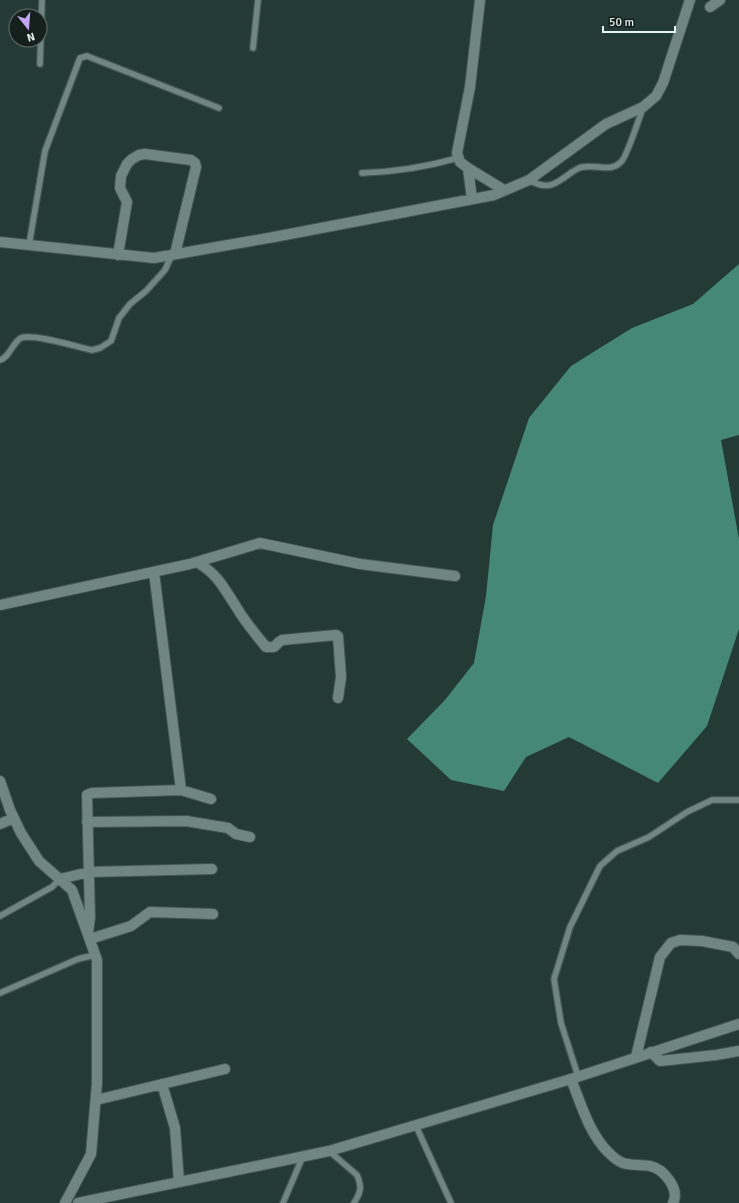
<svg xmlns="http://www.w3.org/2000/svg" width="739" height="1203" font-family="Signika,sans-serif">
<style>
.water{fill:#468877}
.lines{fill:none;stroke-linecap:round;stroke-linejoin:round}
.lane-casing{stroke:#445752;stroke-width:8}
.street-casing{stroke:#445752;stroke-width:12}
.secondary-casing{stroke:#445752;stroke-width:12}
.lane{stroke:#6f8780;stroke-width:5.5}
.street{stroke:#6f8780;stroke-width:10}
.secondary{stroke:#6f8780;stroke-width:10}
</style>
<rect width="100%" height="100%" fill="#243a34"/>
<path class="water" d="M 739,264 L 739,435 L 721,440 L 739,539 L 739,629 L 707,726 L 658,783 L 569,737 L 526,757 L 504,791 L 451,780 L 407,739 L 445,700 L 474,663 L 486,596 L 493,525 L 529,418 L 571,366 L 632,328 L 693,304 Z"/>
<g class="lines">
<g class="lane-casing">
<path id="lane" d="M 253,48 L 258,0
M 40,64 L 42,0
M 362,173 C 395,172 426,167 458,158
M 529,180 C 548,191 556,184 572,172 C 576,170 579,167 583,167 C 597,164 610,173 621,162 C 627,157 639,118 643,108
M 29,245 L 45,151 L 80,58 L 87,56 L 219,108
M 0,360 C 10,357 12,343 21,338 C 32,333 78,347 92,350 L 100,348 L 111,341 L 119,318 L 130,304 L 146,291 L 165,270 L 172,255
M 0,916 L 52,887 L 60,879
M 0,993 L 78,959 L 95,955
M 578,1076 L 561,1023 L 554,979 L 570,927 L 600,866 L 617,851 L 649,837 L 687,812 L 712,800 L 739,800
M 416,1126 L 451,1203
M 329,1151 L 357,1175 C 362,1187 361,1192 354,1203
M 283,1203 L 303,1156"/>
</g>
<g class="street-casing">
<path id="street" d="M 710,7 L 720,0
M 468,168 L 504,190
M 472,199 L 468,168 L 460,162 L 457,153 L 470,87 L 480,0
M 0,242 L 154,258 L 274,237 L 494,195 L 529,180 L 606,124 L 643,107 L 656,96 L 663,83 L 690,0
M 118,255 L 127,202 L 120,188 L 121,176 L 127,164 L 132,159 L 139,155 L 145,154 L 191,160 L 195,163 L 196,167 L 175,254
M 197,562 C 218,575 222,585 235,605 C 244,620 255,634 266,647 L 274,647 L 279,642 L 282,640 L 336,635 L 338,636 L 341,677 L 338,698
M 154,572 L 181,790
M 0,605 L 190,564 L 260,543 L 360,564 L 455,576
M 0,781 L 10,810 L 21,833 L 39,861 L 72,890 L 97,960 L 97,1083 L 91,1154 L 65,1203
M 87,822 L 186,821 L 228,828 L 236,834 L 250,837
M 0,824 L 14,818
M 60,879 L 89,872 L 212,869
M 88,933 L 90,917 L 87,795 L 92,793 L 181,790 L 211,799
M 90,939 L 131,926 L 150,912 L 213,914
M 651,1052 L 660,1061 L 716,1055 L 739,1051
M 636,1057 L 660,957 L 671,943 L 680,940 L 702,941 L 733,947 L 739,954
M 571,1079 C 581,1104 589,1133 608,1152 C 612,1156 617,1161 623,1163 C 631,1166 641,1164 650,1166 C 664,1169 680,1189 673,1203
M 162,1084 L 175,1128 L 179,1182
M 96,1100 L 225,1069"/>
</g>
<g class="secondary-casing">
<path id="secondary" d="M 78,1203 L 329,1151 L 571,1079 L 739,1024"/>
</g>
<use href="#lane" class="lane"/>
<use href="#street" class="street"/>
<use href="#secondary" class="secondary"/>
</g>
<g transform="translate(28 28) rotate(163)"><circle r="19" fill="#151f1c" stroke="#687370"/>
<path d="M0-3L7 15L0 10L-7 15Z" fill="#c3a7f2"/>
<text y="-6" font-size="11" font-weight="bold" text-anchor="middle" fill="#e5f2ed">N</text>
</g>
<path d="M603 26v6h72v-6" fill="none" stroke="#e5f2ed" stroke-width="2"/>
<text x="609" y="26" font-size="12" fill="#e5f2ed" stroke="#151f1c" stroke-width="3" paint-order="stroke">50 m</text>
</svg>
